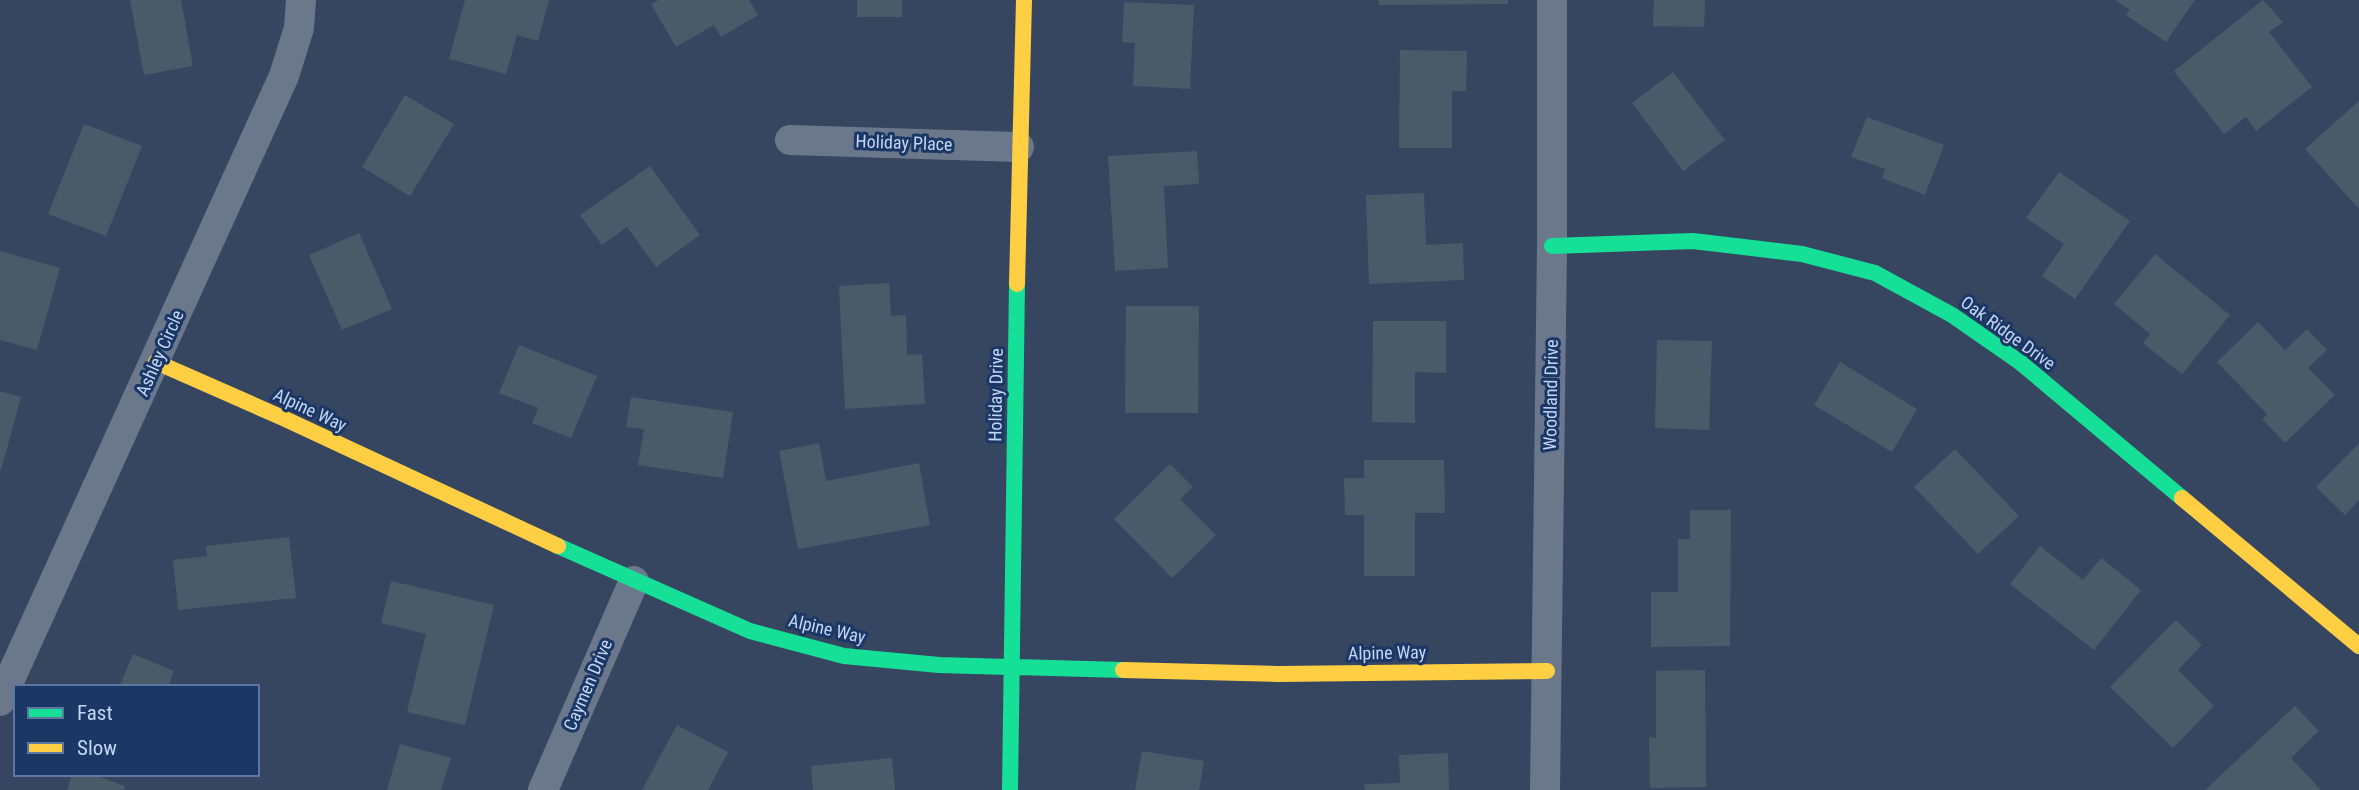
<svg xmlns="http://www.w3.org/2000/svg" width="2359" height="790" font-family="'Roboto Condensed',sans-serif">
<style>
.building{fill:#495b68}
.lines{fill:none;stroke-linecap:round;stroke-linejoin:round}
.street{stroke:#6b778a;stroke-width:30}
.fast{stroke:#16e098;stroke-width:16}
.slow{stroke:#ffcf43;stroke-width:16}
.labels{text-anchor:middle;stroke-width:6;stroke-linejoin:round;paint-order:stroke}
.street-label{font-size:18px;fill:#c4d6f3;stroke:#1a3766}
</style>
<rect width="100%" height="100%" fill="#364660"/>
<path class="building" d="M 130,0 L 181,0 L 193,66 L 144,75 Z
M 465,0 L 549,0 L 538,41 L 517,35 L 506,74 L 449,59 Z
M 659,0 L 749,0 L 758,15 L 721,37 L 714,25 L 676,47 L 651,4 Z
M 857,0 L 902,0 L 902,17 L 857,17 Z
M 1379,0 L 1508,0 L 1508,4 L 1379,5 Z
M 1654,0 L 1705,0 L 1704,27 L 1653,26 Z
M 2115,0 L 2195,0 L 2166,42 L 2126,15 L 2130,10 Z
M 2263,0 L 2283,22 L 2269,32 L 2312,87 L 2256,131 L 2246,117 L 2224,134 L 2174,71 Z
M 1124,2 L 1194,5 L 1190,89 L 1133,86 L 1135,43 L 1122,42 Z
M 1400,50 L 1467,51 L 1466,91 L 1452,91 L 1452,148 L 1399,148 Z
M 1673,72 L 1725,140 L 1683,171 L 1632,103 Z
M 405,95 L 454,124 L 410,196 L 362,167 Z
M 2359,101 L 2359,209 L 2305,149 Z
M 1867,117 L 1944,145 L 1925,195 L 1882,178 L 1885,169 L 1851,157 Z
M 84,124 L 142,146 L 106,236 L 48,214 Z
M 1197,151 L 1199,184 L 1164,186 L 1168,268 L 1115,271 L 1108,156 Z
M 650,166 L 700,235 L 656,267 L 627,227 L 602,245 L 580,215 Z
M 2059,172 L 2130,221 L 2075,299 L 2042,276 L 2064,244 L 2026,218 Z
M 1424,193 L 1426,245 L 1463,243 L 1464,280 L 1369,284 L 1366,195 Z
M 359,233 L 392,309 L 342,330 L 309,255 Z
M 0,251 L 60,268 L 37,350 L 0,340 Z
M 2155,254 L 2230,315 L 2182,374 L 2143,343 L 2150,334 L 2114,304 Z
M 889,283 L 891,316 L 906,315 L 907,355 L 922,354 L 925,404 L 845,409 L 839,286 Z
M 1126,306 L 1199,306 L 1198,413 L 1125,413 Z
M 1373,321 L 1446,321 L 1446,373 L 1415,372 L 1415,423 L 1372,422 Z
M 2258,322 L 2285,350 L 2307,329 L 2327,350 L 2308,368 L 2335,395 L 2285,443 L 2262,419 L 2267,414 L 2217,362 Z
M 1657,340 L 1712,341 L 1709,430 L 1655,428 Z
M 519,345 L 597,376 L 571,438 L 532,423 L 538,408 L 499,393 Z
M 1840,362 L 1917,409 L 1892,452 L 1814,405 Z
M 0,391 L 21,397 L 1,470 L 0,470 Z
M 631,397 L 733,412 L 723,478 L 638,465 L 644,429 L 626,427 Z
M 819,443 L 826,481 L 919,463 L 930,525 L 798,549 L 779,451 Z
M 2359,443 L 2359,500 L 2345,515 L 2316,487 Z
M 1955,449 L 2019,516 L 1978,554 L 1914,487 Z
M 1364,460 L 1444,460 L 1445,513 L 1415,513 L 1415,576 L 1364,576 L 1364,515 L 1345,515 L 1344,478 L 1364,478 Z
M 1170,464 L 1193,487 L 1180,499 L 1216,535 L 1172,578 L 1114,519 Z
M 1690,510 L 1731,510 L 1730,646 L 1651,647 L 1651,592 L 1678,592 L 1678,539 L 1690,539 Z
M 289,537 L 296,598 L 178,610 L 173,560 L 207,556 L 206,546 Z
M 2040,546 L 2083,580 L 2101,558 L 2141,590 L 2094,650 L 2010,584 Z
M 391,581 L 494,605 L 465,725 L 407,712 L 426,634 L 381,623 Z
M 2176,620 L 2202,645 L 2178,670 L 2214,706 L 2173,748 L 2110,687 Z
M 133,654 L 174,671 L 168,687 L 119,687 Z
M 1705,670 L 1706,787 L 1650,788 L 1649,737 L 1656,738 L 1656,671 Z
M 2295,706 L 2319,731 L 2291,758 L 2321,790 L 2205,790 Z
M 677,725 L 728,752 L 708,790 L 642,790 Z
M 400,744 L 451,758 L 441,790 L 387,790 Z
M 1142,751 L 1204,761 L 1199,790 L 1135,790 Z
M 1448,753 L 1449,790 L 1365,790 L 1364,784 L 1400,783 L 1399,755 Z
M 892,758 L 895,790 L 813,790 L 811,766 Z
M 72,774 L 91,774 L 125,786 L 124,790 L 67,790 Z"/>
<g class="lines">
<path class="street" d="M 790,140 L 1019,147
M 0,701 L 284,76 L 299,28 L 301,0
M 543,790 L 634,581
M 1545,790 L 1552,246 L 1552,0"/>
<path class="fast" d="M 1552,246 L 1693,241 L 1802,254 L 1875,273 L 1952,315 L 2021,363 L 2182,498
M 558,546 L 750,631 L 844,656 L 939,665 L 1123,670
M 1010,790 L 1017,284"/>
<path class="slow" d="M 1017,284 L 1024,0
M 156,362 L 283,418 L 558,546
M 2182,498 L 2359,646
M 1123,670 L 1278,674 L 1547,671"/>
</g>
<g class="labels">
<g class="street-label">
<text transform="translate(904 143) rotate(2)" y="6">Holiday Place</text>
<text transform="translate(2008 333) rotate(36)" y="6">Oak Ridge Drive</text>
<text transform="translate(160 353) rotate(-66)" y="6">Ashley Circle</text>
<text transform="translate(996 395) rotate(-89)" y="6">Holiday Drive</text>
<text transform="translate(1551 395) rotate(-89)" y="6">Woodland Drive</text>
<text transform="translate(310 410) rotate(25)" y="6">Alpine Way</text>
<text transform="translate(827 629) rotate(13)" y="6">Alpine Way</text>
<text transform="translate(1387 653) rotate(-1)" y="6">Alpine Way</text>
<text transform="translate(588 685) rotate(-67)" y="6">Caymen Drive</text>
</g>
</g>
<rect x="14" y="685" width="245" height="91" fill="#1a3766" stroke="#5e779e" stroke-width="2"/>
<rect x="28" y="708" width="35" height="10" fill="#16e098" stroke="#5e779e" stroke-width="2"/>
<text x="77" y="720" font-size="21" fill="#c4d6f3">Fast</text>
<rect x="28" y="743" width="35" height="10" fill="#ffcf43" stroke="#5e779e" stroke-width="2"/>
<text x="77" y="755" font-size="21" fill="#c4d6f3">Slow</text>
</svg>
